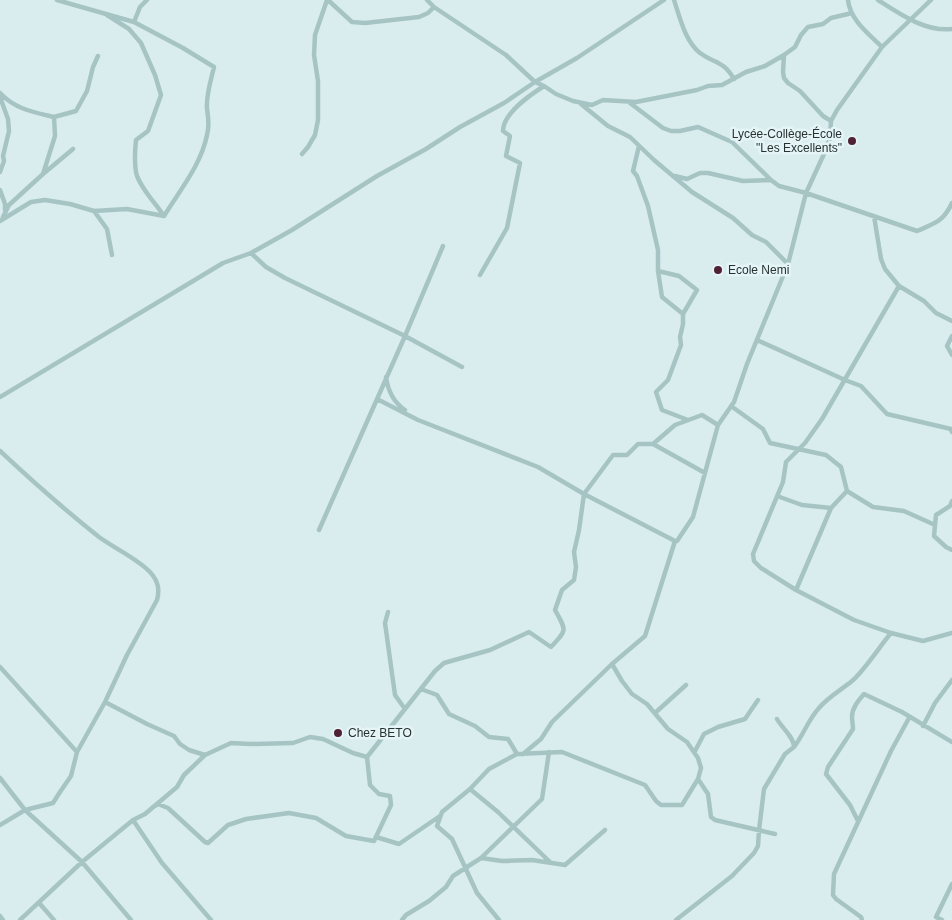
<svg xmlns="http://www.w3.org/2000/svg" width="952" height="920" font-family="Helvetica,sans-serif">
<style>
.lines{fill:none;stroke-linecap:round;stroke-linejoin:round}
.street{stroke:#a7c4c5;stroke-width:4.5}
.poi-dot{fill:#4f2132;stroke:#e5f5f7;stroke-width:2}
.labels{text-anchor:middle;stroke-width:5;stroke-linejoin:round;paint-order:stroke}
.poi-label{font-size:12px;fill:#273231;stroke:#e5f5f7;text-anchor:start}
</style>
<rect width="100%" height="100%" fill="#daedee"/>
<g class="lines">
<path class="street" d="M 57,0 L 134,22 L 183,48 L 214,67 C 211,80 206,95 207,108 C 208,119 210,124 207,135 C 201,165 180,190 164,216
M 328,0 L 352,22 L 365,23 L 419,17 L 428,13 L 434,7
M 427,0 L 434,7 L 506,55 L 535,82 L 544,86 L 556,94 L 573,101 L 592,105 L 603,100 L 636,102 L 697,90 L 708,86 L 722,85 L 746,72 L 765,66 L 784,55 L 795,47 L 801,35 L 808,27 L 823,24 L 831,18 L 852,13
M 674,0 C 680,18 685,41 700,53 C 715,64 723,60 734,79
M 848,0 C 850,20 869,34 882,47
M 878,0 C 900,14 925,32 952,29
M 134,22 L 140,7 L 147,0
M 784,55 L 783,72 L 784,78 L 788,83 L 800,91 L 823,116 L 831,121
M 0,93 C 15,109 33,112 54,117
M 0,97 L 8,119 L 9,131 L 3,156 L 4,161 L 0,172
M 630,103 L 663,128 L 671,131 L 680,131 L 698,127 L 732,142 L 771,180 L 779,186 L 806,193 L 917,231 C 935,223 943,222 952,203
M 581,104 L 608,126 L 630,137 L 654,160 L 692,192 L 733,218 L 752,235 L 766,242 L 788,264
M 639,146 L 633,171 L 637,176 L 648,206 L 658,250 L 658,271 L 662,297 L 683,314 L 697,290 L 679,276 L 658,271
M 302,154 L 308,147 L 315,135 L 318,120 L 318,81 L 314,55 L 315,35 L 327,0
M 43,174 L 73,149
M 675,176 L 687,179 L 700,173 L 708,173 L 743,181 L 771,180
M 0,190 L 5,204 L 5,210
M 94,211 L 107,229 L 112,255
M 874,216 L 881,259 L 885,269 L 899,286 L 924,301 L 936,313 L 952,321
M 3,217 L 9,205 L 43,174 L 55,136 L 54,117 L 76,111 L 87,91 L 93,67 L 98,56
M 0,221 L 31,202 L 45,200 L 70,204 L 94,211 L 127,209 L 164,216 C 156,204 138,185 136,172 C 134,161 135,150 136,140 L 148,131 L 161,95 L 155,75 L 141,43 L 129,29 L 107,15
M 443,246 L 405,336 L 462,367
M 251,253 L 266,267 L 285,278 L 405,336 L 319,530
M 480,275 L 507,228 L 520,163 L 506,156 L 510,136 L 503,131 C 503,113 530,95 544,86
M 899,286 L 822,419 L 805,443 L 786,462 L 783,482 L 753,554 L 754,561 L 761,568 L 796,590 L 854,620 L 891,633 L 923,641 L 952,633
M 683,314 L 683,324 L 680,337 L 681,345 L 668,380 L 656,392 L 662,410 L 688,420
M 952,336 L 947,346 L 952,355
M 757,340 L 845,380 L 861,386 L 887,414 L 951,429 L 952,432
M 386,377 C 388,391 393,402 405,410
M 0,397 L 223,263 L 251,253 L 292,230 L 377,176 L 426,149 L 460,127 L 504,103 L 535,82 L 577,58 L 664,0
M 377,399 L 418,420 L 538,467 L 584,494 L 613,455 L 627,455 L 638,444 L 653,444 L 705,473
M 731,406 L 763,429 L 770,443 L 826,455 L 841,467 L 847,491 L 873,507 L 904,511 L 935,525
M 653,444 L 675,425 L 702,415 L 718,425
M 0,451 C 32,481 65,510 99,537 C 114,548 138,559 150,572 C 158,581 160,589 157,600 L 127,655 L 105,702 L 77,752 L 71,776 L 60,792 L 53,803 L 25,810 L 0,825
M 777,496 L 802,505 L 831,508 L 847,491
M 952,501 L 950,506 L 936,515 L 934,536 L 946,547 L 952,550
M 796,590 L 831,508
M 388,612 L 385,623 L 395,695 L 405,709
M 0,667 L 77,752
M 421,689 L 437,695 L 449,714 L 475,726 L 489,737 L 508,739 L 517,754
M 105,702 L 147,724 L 174,736 L 180,744 L 189,750 L 205,755 L 231,743 L 250,744 L 293,743 L 310,737 L 323,739 L 353,753 L 367,757
M 655,713 L 686,685
M 923,726 L 935,703 L 952,680
M 794,747 C 804,734 808,720 819,708 C 828,697 841,690 852,681 C 864,671 880,646 891,633
M 695,751 L 704,734 L 718,727 L 745,719 L 758,700
M 523,754 L 541,739 L 552,722 L 612,664 L 645,636 L 675,541 L 677,541 L 693,517 L 718,425 L 734,402 L 747,364 L 788,264 L 806,193 L 824,154 L 830,138 L 831,121 L 837,110 L 882,47 L 931,0
M 0,778 L 25,810 L 82,862 L 131,920
M 698,779 L 708,794 L 711,817 L 715,820 L 775,834
M 470,789 L 498,812 L 550,862
M 153,807 L 158,804 L 168,808 L 205,842 L 208,843 L 228,825 L 246,819 L 289,813 L 316,818 L 346,836 L 374,841 L 391,805 L 390,796 L 379,794 L 370,785 L 367,757 L 435,671 L 444,663 L 490,650 L 529,632 L 551,647 C 567,630 567,631 555,610 L 562,590 L 574,580 L 576,567 L 574,552 L 579,530 L 584,494 L 675,541
M 133,820 L 162,863 L 211,920
M 858,821 L 850,805 L 826,774 L 828,767 L 853,729 C 853,725 852,721 852,717 C 852,708 858,701 864,694 L 902,712 L 952,742
M 376,837 L 399,844 L 440,816
M 481,858 L 542,799 L 549,752
M 40,904 L 54,920
M 0,916 L 3,920
M 20,920 L 82,862 L 133,820 L 145,814 L 177,787 L 184,775 L 205,755
M 402,920 L 406,915 L 429,901 L 446,887 L 453,876 L 481,858 L 502,861 L 532,860 L 565,865 L 605,830
M 499,920 L 477,893 L 452,839 L 437,826 L 442,812 L 470,789 L 489,769 L 517,754 L 562,752 L 645,785 L 656,801 L 661,805 L 682,805 L 698,779 L 701,768 L 698,758 L 687,742 L 668,729 L 647,704 L 632,694 L 622,681 L 612,664
M 676,920 L 732,876 L 754,853 L 758,846 L 759,830 L 764,789 L 785,754 L 794,747 C 794,737 782,728 777,719
M 862,920 L 861,917 L 836,899 L 833,895 L 834,874 L 891,751 L 909,718
M 942,920 L 936,917 L 952,884"/>
</g>
<g class="poi-dot">
<circle cx="852" cy="141" r="5"/>
<circle cx="718" cy="270" r="5"/>
<circle cx="338" cy="733" r="5"/>
</g>
<g class="labels">
<g class="poi-label">
<text x="842" y="138" text-anchor="end">Lycée-Collège-École<tspan x="842" dy="14">"Les Excellents"</tspan></text>
<text x="728" y="274">Ecole Nemi</text>
<text x="348" y="737">Chez BETO</text>
</g>
</g>
</svg>
